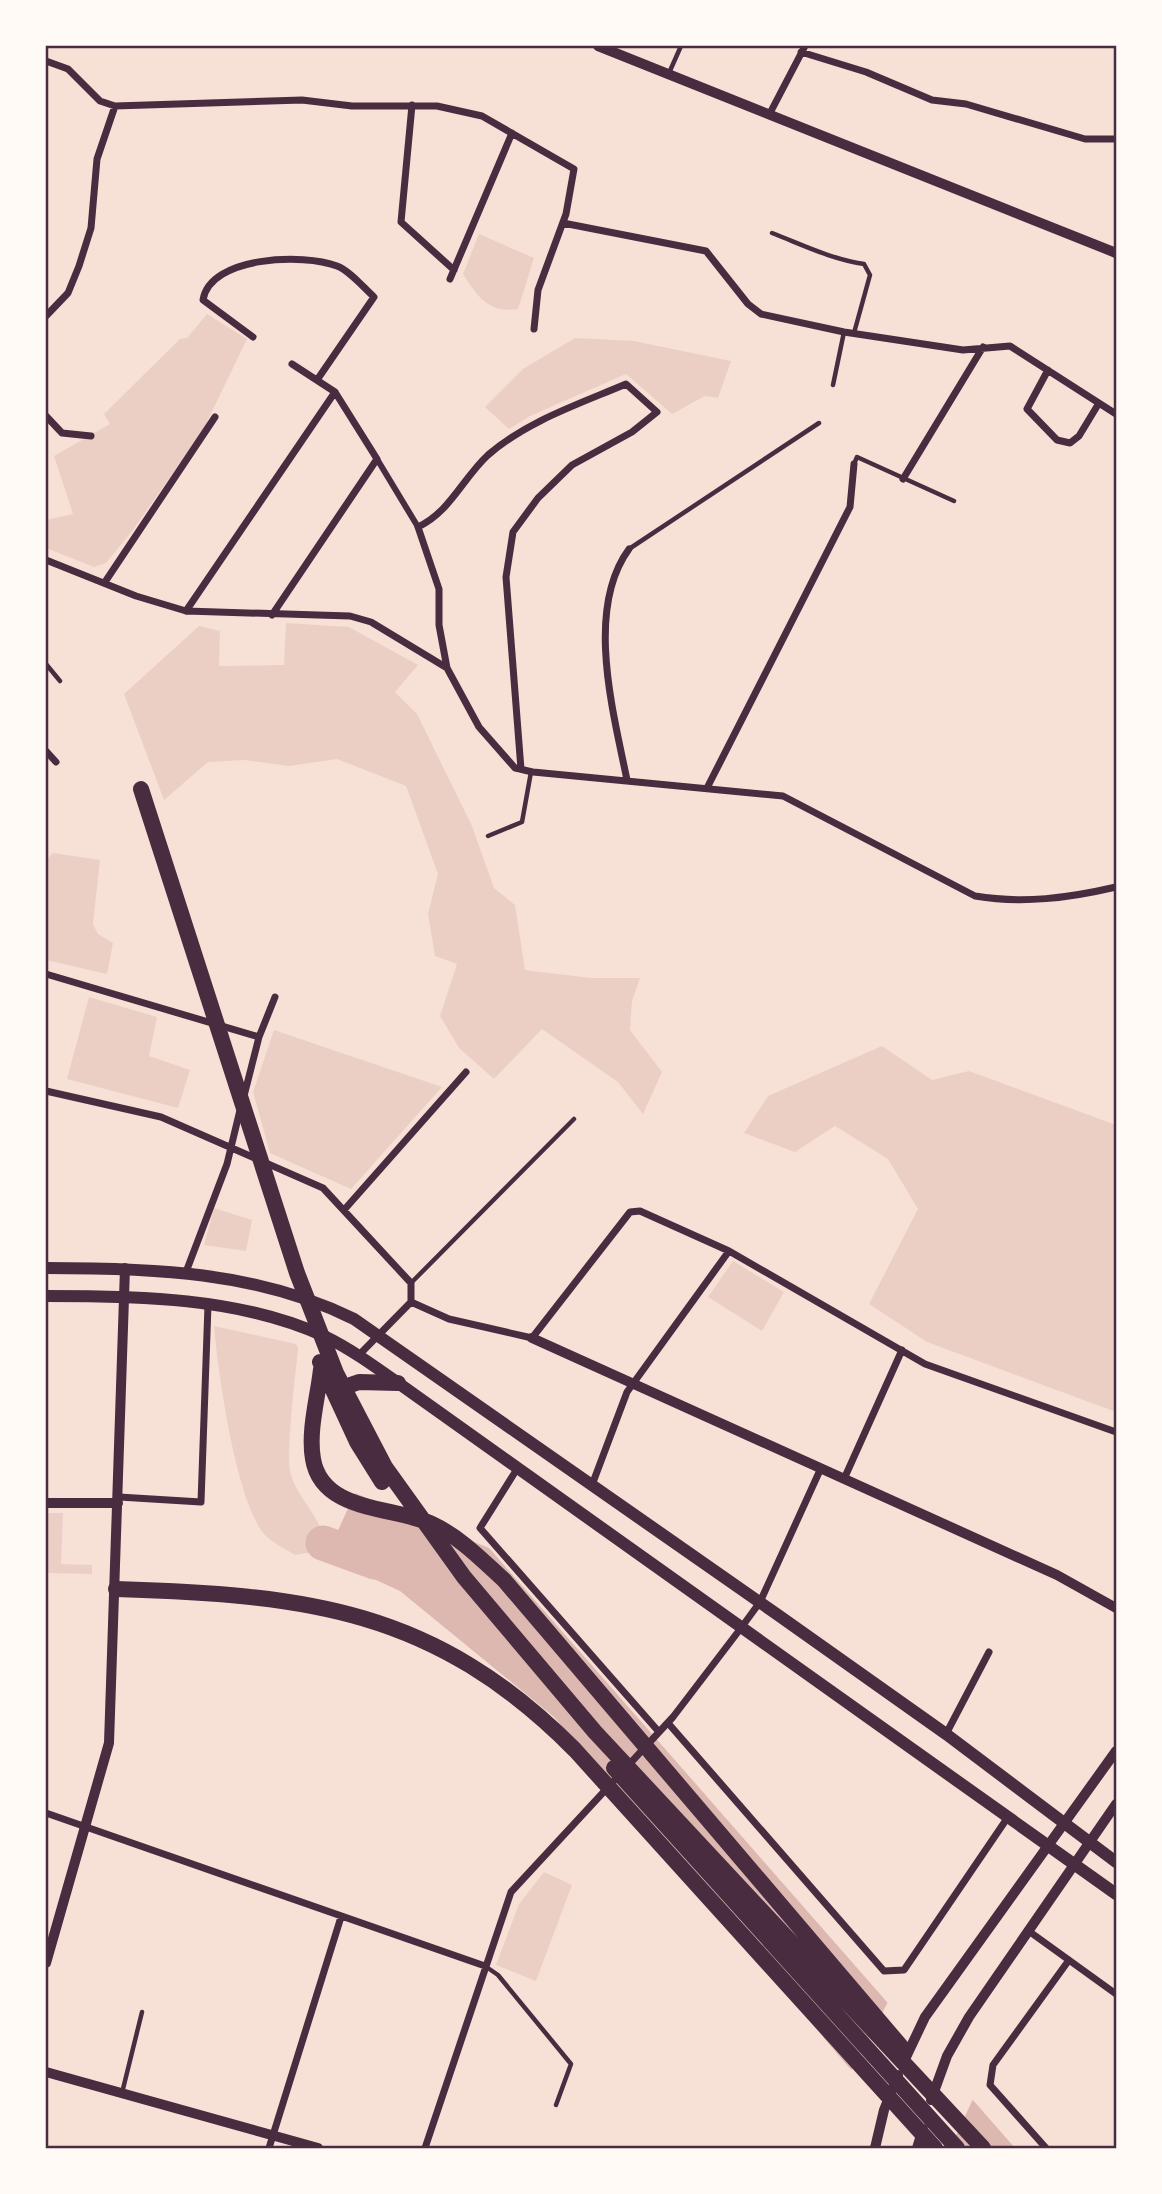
<svg xmlns="http://www.w3.org/2000/svg" width="1162" height="2194" font-family="'Noto Sans',sans-serif">
<style>
.green{fill:#ebcfc5}
.water{fill:#dcb8b0}
.pier{fill:#f7e1d7}
.lines{fill:none;stroke-linecap:round;stroke-linejoin:round}
.river{stroke:#dcb8b0;stroke-width:35}
.service{stroke:#4a2c40;stroke-width:4.5}
.pedestrian{stroke:#4a2c40;stroke-width:6}
.minor{stroke:#4a2c40;stroke-width:7}
.tertiary{stroke:#4a2c40;stroke-width:10}
.primary{stroke:#4a2c40;stroke-width:12}
.motorway{stroke:#4a2c40;stroke-width:16}
.neatline{fill:none;stroke:#4a2c40;stroke-width:2.5}
</style>
<rect width="100%" height="100%" fill="#f7e1d7"/>
<path class="green" d="M 479,234 L 534,258 L 518,309 C 489,314 477,296 463,274 Z
M 207,314 L 247,339 L 203,430 L 133,530 L 106,563 L 94,567 L 46,548 L 46,520 L 73,514 L 54,456 L 110,424 L 104,414 L 180,339 L 187,338 Z
M 575,338 L 634,341 L 731,361 L 718,398 L 705,396 L 672,414 L 626,374 L 530,416 L 509,429 L 485,407 L 523,369 Z
M 286,623 L 349,627 L 418,665 L 395,692 L 417,714 L 472,826 L 494,888 L 515,905 L 525,970 L 591,978 L 640,978 L 632,1001 L 630,1030 L 662,1072 L 643,1114 L 618,1082 L 542,1029 L 494,1079 L 459,1048 L 440,1016 L 457,964 L 435,956 L 428,914 L 438,874 L 406,786 L 337,759 L 289,766 L 244,760 L 208,762 L 164,800 L 124,694 L 199,626 L 220,631 L 219,666 L 284,665 Z
M 53,853 L 100,860 L 93,924 L 98,934 L 113,943 L 107,974 L 46,960 L 46,860 Z
M 89,997 L 157,1017 L 149,1056 L 190,1070 L 178,1108 L 67,1079 Z
M 274,1030 L 442,1087 L 351,1189 L 270,1153 L 253,1092 Z
M 882,1046 L 932,1080 L 969,1071 L 1116,1125 L 1116,1412 L 927,1342 L 869,1304 L 918,1209 L 888,1159 L 835,1126 L 795,1152 L 744,1133 L 768,1096 Z
M 214,1208 L 252,1220 L 246,1251 L 204,1245 Z
M 733,1261 L 784,1292 L 762,1331 L 708,1297 Z
M 214,1326 L 296,1344 L 298,1348 C 296,1372 285,1457 291,1475 C 298,1498 314,1509 322,1532 L 314,1552 L 295,1555 C 286,1549 272,1543 264,1534 C 236,1500 218,1373 214,1326 Z
M 46,1513 L 63,1513 L 61,1564 L 92,1565 L 92,1574 L 46,1573 Z
M 544,1872 L 572,1885 L 536,1981 L 496,1965 L 519,1904 Z"/>
<path class="water" d="M 355,1493 L 489,1548 L 1015,2148 L 924,2148 L 845,2063 L 554,1717 L 400,1591 L 326,1557 Z"/>
<path class="pier" d="M 888,2002 L 974,2097 L 950,2148 L 924,2148 L 851,2071 Z"/>
<g class="lines">
<path class="river" d="M 323,1543 L 375,1562"/>
<path class="service" d="M 669,73 L 681,46
M 772,233 C 803,245 831,259 864,264 L 870,275 L 854,333
M 833,385 L 844,332
M 854,464 L 857,457 L 954,501
M 629,549 L 819,423
M 46,664 L 60,681
M 488,836 L 522,822 L 531,772
M 411,1283 L 574,1119
M 485,1966 L 498,1975 L 571,2064 L 556,2105
M 122,2093 L 142,2012"/>
<path class="pedestrian" d="M 377,459 L 418,527"/>
<path class="minor" d="M 801,52 L 866,72 L 932,100 L 966,104 L 1085,139 L 1116,139
M 46,61 L 68,69 L 100,101 L 115,106 L 302,100 L 352,106 L 437,106 L 482,116 L 574,169 L 566,214 L 538,290 L 534,329
M 412,105 L 401,222 L 454,270
M 769,115 L 805,46
M 563,223 L 706,251 L 748,304 L 761,314 L 844,332 L 963,350 L 1010,346 L 1116,414
M 450,279 L 512,133
M 46,316 L 68,293 L 79,266 L 91,228 L 97,159 L 115,106
M 253,337 L 203,300 C 210,256 304,253 337,266 C 350,271 363,287 374,297 L 317,380
M 1048,370 L 1027,409 L 1057,440 L 1070,443 L 1079,436 L 1099,403
M 46,416 L 62,433 L 91,436
M 903,479 L 983,347
M 46,560 L 136,596 L 186,611 L 350,616 L 371,622 L 447,668
M 105,582 L 215,417
M 186,611 L 335,392
M 272,615 L 377,459 L 335,392 L 292,364
M 46,751 L 56,762
M 521,769 L 506,577 L 513,532 L 538,498 L 572,465 L 632,432 L 657,412 L 626,384 C 579,404 527,421 488,455 C 463,478 450,512 418,527 L 439,589 L 439,625 L 447,668 L 479,727 L 515,768 C 521,769 527,771 533,772 L 783,796 L 975,896 C 1023,904 1069,898 1116,887
M 627,780 C 613,711 585,609 629,549
M 707,788 L 850,507 L 854,464
M 46,974 L 259,1037
M 46,1091 L 161,1117 L 323,1188 L 411,1283 L 411,1302
M 244,1096 L 259,1037 L 275,997
M 344,1210 L 466,1072
M 186,1272 L 227,1164 L 240,1110
M 411,1302 L 449,1319 L 532,1338 L 630,1212 L 640,1211 L 729,1251 L 925,1364 L 1116,1432
M 358,1356 L 411,1302
M 517,1469 L 480,1528 L 659,1732
M 844,1479 L 902,1350
M 592,1485 L 627,1392 L 729,1251
M 119,1497 L 201,1502 L 208,1305
M 668,1723 L 884,1971 L 904,1970 L 1008,1817
M 946,1734 L 989,1652
M 46,1813 L 485,1966
M 1030,1932 L 1116,1994
M 269,2148 L 341,1917
M 425,2148 L 511,1892 L 673,1717 L 741,1628 L 760,1602 L 821,1468
M 1046,2148 L 990,2085 L 993,2065 L 1069,1960"/>
<path class="tertiary" d="M 598,46 L 1116,253
M 532,1338 L 1057,1575 L 1116,1608
M 46,1503 L 118,1503
M 46,1963 L 109,1743 L 125,1268
M 906,2057 L 925,2017 L 1116,1751
M 46,2072 L 318,2148
M 931,2100 L 947,2056 L 969,2017 L 1116,1804
M 875,2148 L 884,2110 L 898,2075
M 917,2148 L 923,2129"/>
<path class="primary" d="M 46,1268 C 151,1268 257,1271 354,1319 L 778,1615 L 946,1734 L 1116,1862
M 46,1296 C 137,1296 239,1297 324,1336 C 351,1349 377,1368 401,1385 L 1116,1894"/>
<path class="motorway" d="M 141,789 L 297,1273 L 336,1373 L 385,1467 L 464,1577 L 595,1732 L 983,2148
M 320,1362 L 357,1442 L 382,1482
M 321,1369 C 318,1397 308,1431 313,1459 C 322,1513 394,1506 432,1524 C 460,1537 482,1560 504,1580 L 904,2050
M 336,1390 L 359,1382 L 398,1383
M 116,1589 C 306,1595 434,1608 575,1750 L 935,2148
M 614,1768 L 957,2148"/>
</g>
<rect width="1162" height="2194" fill="none" stroke="#fffaf5" stroke-width="94"/>
<rect x="47" y="47" width="1068" height="2100" class="neatline"/>
</svg>
